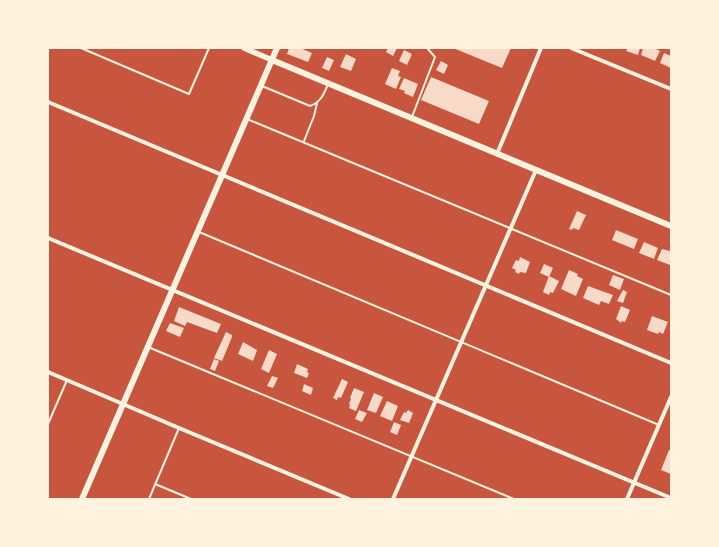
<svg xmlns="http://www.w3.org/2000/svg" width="719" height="547" font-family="'IBM Plex Sans',sans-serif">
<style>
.building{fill:#f7dbc8}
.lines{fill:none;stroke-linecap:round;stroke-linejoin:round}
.service{stroke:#fff3e0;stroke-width:2}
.minor{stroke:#fff3e0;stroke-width:4}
.tertiary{stroke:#fff3e0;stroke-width:5.5}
.secondary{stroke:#fff3e0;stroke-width:6}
</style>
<rect width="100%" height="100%" fill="#c8553d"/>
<path class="building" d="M 289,48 L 300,48 L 312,53 L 308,62 L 287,54 Z
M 388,48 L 397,48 L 393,56 L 386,52 Z
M 453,48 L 511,48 L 502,68 Z
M 628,48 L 640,48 L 638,55 L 626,51 Z
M 643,48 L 654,48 L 660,51 L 655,61 L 641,55 Z
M 404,50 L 412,54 L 407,65 L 399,61 Z
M 664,53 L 671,56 L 671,68 L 660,63 Z
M 346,54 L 356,59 L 351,71 L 340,67 Z
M 327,57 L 334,60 L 329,71 L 322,68 Z
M 441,61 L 448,65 L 444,74 L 436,70 Z
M 392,68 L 400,71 L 398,76 L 401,77 L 396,89 L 385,84 Z
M 431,77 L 489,101 L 479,124 L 421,100 Z
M 404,78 L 418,84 L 413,97 L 404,93 L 405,91 L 399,89 Z
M 577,211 L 586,215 L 579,230 L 573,228 L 572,230 L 569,229 Z
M 616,230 L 638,239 L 634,249 L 612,240 Z
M 644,242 L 658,248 L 654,259 L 639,253 Z
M 662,249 L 670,251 L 671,261 L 670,265 L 657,260 Z
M 520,257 L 530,262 L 526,273 L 520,272 L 519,274 L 515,272 L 516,270 L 512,268 L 516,260 L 519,261 Z
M 544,264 L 553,268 L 549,277 L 540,273 Z
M 569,270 L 578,274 L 577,276 L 583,279 L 576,296 L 561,289 Z
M 613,275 L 624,279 L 620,290 L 609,285 Z
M 549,276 L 559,281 L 553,293 L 550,292 L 549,295 L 543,292 Z
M 588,286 L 613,295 L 609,304 L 601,301 L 599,305 L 583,298 Z
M 623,290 L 627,292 L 623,303 L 617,301 Z
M 621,306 L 630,310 L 625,322 L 622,321 L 621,323 L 616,319 Z
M 179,307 L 221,324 L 217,333 L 187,322 L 185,326 L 174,321 Z
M 652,316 L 668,322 L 663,334 L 659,332 L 658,334 L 647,330 Z
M 170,323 L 184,328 L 180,337 L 166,331 Z
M 226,332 L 232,335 L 232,337 L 222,361 L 214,358 Z
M 243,342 L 257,350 L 253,361 L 238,354 Z
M 269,350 L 277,354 L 269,373 L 261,369 Z
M 214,359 L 219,361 L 215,371 L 210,369 Z
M 297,364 L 308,369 L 307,372 L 309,373 L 307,378 L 294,373 Z
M 272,376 L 278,378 L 273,388 L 267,386 Z
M 342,379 L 348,382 L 341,398 L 338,397 L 337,400 L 333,398 Z
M 304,384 L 313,388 L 311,395 L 302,391 Z
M 354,388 L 364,392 L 356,411 L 349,408 L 350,405 L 349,404 L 351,399 L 350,398 Z
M 374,393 L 383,397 L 376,413 L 367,410 Z
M 387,401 L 398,406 L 392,421 L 380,416 Z
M 359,410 L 367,413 L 362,422 L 355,419 Z
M 408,410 L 413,413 L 409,423 L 400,420 L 404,412 L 406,413 Z
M 394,422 L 401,425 L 397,435 L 390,432 Z
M 669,450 L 671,451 L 671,474 L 661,470 Z"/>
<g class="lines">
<path class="service" d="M 81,48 L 189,94 L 209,48
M 262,86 L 310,106 C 321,102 324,94 328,84
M 412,117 L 435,57 L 427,48
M 247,119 L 671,295
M 304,141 L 314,116 L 317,103
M 199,232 L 659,425
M 148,347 L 514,499
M 48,424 L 67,380
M 155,484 L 191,499
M 149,499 L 179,428"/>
<path class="minor" d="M 571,48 L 671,89
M 48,102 L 671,363
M 497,154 L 541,48
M 48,238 L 671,498
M 48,372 L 179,428 L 349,499
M 393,499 L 536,170
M 627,499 L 671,397"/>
<path class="tertiary" d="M 244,48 L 272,60"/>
<path class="secondary" d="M 272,60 L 671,226
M 82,499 L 277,48"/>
</g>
<rect width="719" height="547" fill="none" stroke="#fff3e0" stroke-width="98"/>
</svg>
